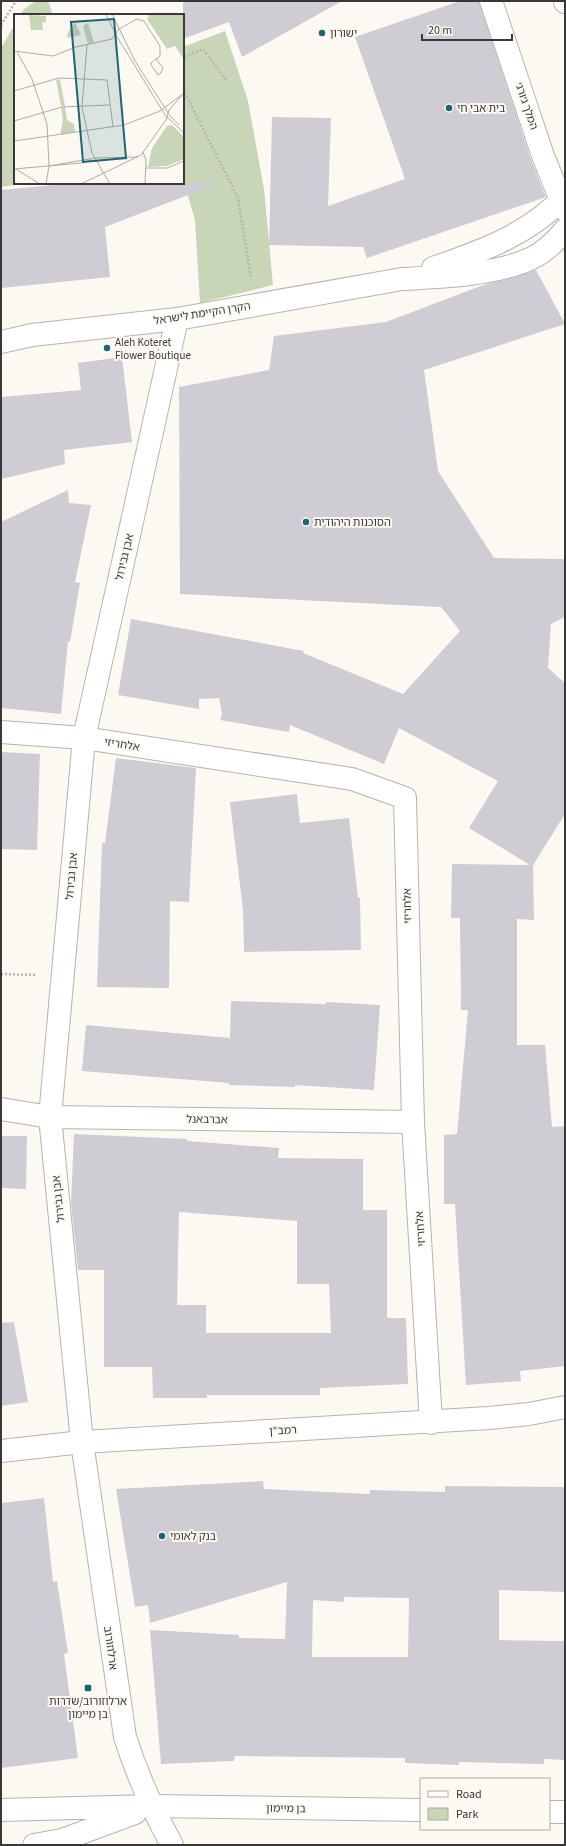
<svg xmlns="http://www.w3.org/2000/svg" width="566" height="1846" font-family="'Source Sans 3','Noto Sans Hebrew',sans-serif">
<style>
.green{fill:#c9d5b7}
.building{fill:#cfcdd3;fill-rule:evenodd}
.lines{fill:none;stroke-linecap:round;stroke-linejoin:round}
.street-casing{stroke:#b5b3ad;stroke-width:24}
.secondary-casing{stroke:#b5b3ad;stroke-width:24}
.path{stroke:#b7b5b1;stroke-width:2.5;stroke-dasharray:2 2;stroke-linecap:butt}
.street{stroke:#fff;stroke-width:22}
.secondary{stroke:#fff;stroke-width:22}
.poi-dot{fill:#1e6574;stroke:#fcf9f3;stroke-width:1.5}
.labels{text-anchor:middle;stroke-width:4;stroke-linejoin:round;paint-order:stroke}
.poi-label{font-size:11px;fill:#393836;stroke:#fcf9f3;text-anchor:start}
.street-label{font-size:11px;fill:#393836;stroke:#fcf9f3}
.inset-road{fill:none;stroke:#aeaca7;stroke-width:1}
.view{fill:#1e6574;fill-opacity:0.15;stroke:#1e6574;stroke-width:2}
.inset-edge{fill:none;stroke:#393836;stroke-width:2}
</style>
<rect width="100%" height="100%" fill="#fcf9f3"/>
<path class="green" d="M 36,1 L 48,1 L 53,15 L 20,15 L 24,9 Z
M 15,24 L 15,183 L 30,183 L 1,187 L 1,48 Z
M 225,31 L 248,101 L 264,189 L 273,285 L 200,303 L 195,220 L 183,179 L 183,47 Z"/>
<path class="building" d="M 183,1 L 342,1 L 242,57 L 229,22 L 183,39 Z
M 460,1 L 479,1 L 531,160 L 546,197 L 367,258 L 363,247 L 269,245 L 272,117 L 331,118 L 328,206 L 405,179 L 355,37 Z
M 74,183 L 214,183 L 214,185 L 105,227 L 110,277 L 1,288 L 1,190 Z
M 536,270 L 565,324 L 424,370 L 438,471 L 494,558 L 565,559 L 565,617 L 551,624 L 548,668 L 565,683 L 565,814 L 533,865 L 534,920 L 517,919 L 517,1045 L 545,1045 L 552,1127 L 565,1126 L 565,1366 L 520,1371 L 521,1381 L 466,1385 L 455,1204 L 444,1204 L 444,1135 L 457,1134 L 468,1010 L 461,1010 L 460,918 L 451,918 L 452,864 L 530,865 L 469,828 L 498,781 L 399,728 L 384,764 L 290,725 L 289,732 L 220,720 L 222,714 L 219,698 L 199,699 L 199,709 L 118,695 L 131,619 L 304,651 L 303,653 L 403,694 L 460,631 L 441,607 L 180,594 L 179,387 L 269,370 L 274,336 L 386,322 L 486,284 L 519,276 Z
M 122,357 L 132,442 L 64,450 L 65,464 L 1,479 L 1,397 L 81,390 L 78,363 Z
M 68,490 L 69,503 L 91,505 L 75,582 L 80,583 L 70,642 L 68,641 L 61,714 L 1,708 L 1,522 Z
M 1,752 L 40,754 L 37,850 L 1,849 Z
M 116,758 L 196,768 L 189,902 L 170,901 L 169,988 L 97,987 L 102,843 L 105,843 Z
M 297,794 L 300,823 L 349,818 L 358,898 L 360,898 L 361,950 L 244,952 L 243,910 L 230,802 Z
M 231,1001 L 326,1004 L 326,1002 L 380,1005 L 374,1090 L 295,1085 L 295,1087 L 229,1085 L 229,1083 L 82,1071 L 86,1025 L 230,1038 Z
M 74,1134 L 187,1139 L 187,1141 L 279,1148 L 278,1158 L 363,1159 L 363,1210 L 387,1210 L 387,1318 L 406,1318 L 408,1384 L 320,1388 L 320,1395 L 207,1395 L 207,1398 L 153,1398 L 152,1367 L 104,1367 L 104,1270 L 78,1270 L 71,1203 ZM 179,1212 L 297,1221 L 297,1284 L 329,1284 L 331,1333 L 206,1333 L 206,1305 L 177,1305 Z
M 1,1136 L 27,1136 L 26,1189 L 1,1188 Z
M 14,1322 L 28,1402 L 1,1406 L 1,1323 Z
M 263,1481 L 264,1489 L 370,1494 L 370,1490 L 445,1492 L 445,1486 L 565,1487 L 565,1592 L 499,1590 L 499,1640 L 565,1641 L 565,1760 L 544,1759 L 544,1764 L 459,1762 L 459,1765 L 405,1763 L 405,1758 L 235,1756 L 234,1761 L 161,1764 L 150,1630 L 239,1635 L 239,1638 L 285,1639 L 287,1582 L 150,1623 L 148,1605 L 135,1607 L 116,1489 ZM 344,1597 L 409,1598 L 408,1657 L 312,1657 L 313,1600 L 344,1602 Z
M 44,1498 L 53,1582 L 57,1581 L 68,1653 L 64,1654 L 78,1758 L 1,1768 L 1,1503 Z"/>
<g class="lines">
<g class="street-casing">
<path id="street" d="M 433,268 C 482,251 528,235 565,196
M 1,342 L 32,335 L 177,319 L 402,279 C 440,277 495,275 530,259 C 544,253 555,242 565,230
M 1,732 L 84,738 L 352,779 L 405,798 L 413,1122 L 431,1423
M 1,1109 L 50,1117 L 413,1122
M 82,1442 L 50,1117 L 84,738 L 177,319
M 1,1810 L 151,1806 L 421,1810
M 549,1812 L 565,1812
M 34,1845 L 62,1840 L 135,1813"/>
</g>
<g class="secondary-casing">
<path id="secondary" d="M 491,1 L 543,156 L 565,210
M 565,1 L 565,2
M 82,1442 L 125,1737 C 137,1775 153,1810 172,1845
M 1,1451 L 82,1442 L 489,1418 L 529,1414 L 565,1407"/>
</g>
<path class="path" d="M 1,25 L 16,1
M 183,64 L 184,57 L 203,49 L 227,81
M 183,89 L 238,198 L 251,278
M 1,974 L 36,975"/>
<use href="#street" class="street"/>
<use href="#secondary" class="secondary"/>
</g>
<g class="poi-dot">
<circle cx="322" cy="33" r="4"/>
<circle cx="449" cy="108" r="4"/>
<circle cx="107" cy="348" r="4"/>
<circle cx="306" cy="522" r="4"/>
<circle cx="162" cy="1536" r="4"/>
<rect x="84" y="1684" width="8" height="8" rx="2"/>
</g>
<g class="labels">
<g class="poi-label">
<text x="330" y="37">ישורון</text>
<text x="457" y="112">בית אבי חי</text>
<text x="115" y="346">Aleh Koteret<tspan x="115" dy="13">Flower Boutique</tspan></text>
<text x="314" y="526">הסוכנות היהודית</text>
<text x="170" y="1540">בנק לאומי</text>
<text x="88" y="1705" text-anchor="middle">ארלוזורוב/שדרות<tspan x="88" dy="13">בן מיימון</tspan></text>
</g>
<g class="street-label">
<text transform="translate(527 106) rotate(71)" y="4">המלך ג׳ורג׳</text>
<text transform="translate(202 313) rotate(-9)" y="4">הקרן הקיימת לישראל</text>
<text transform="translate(124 557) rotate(-77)" y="4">אבן גבירול</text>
<text transform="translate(122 744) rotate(9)" y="4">אלחריזי</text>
<text transform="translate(71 876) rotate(-85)" y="4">אבן גבירול</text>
<text transform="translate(407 906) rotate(-91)" y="4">אלחריזי</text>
<text transform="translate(207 1119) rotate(1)" y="4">אברבאנל</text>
<text transform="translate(58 1199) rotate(-96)" y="4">אבן גבירול</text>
<text transform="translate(420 1229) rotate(-94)" y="4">אלחריזי</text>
<text transform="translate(283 1430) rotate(-3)" y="4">רמב"ן</text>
<text transform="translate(111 1648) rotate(82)" y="4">ארלוזורוב</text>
<text transform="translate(286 1808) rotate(1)" y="4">בן מיימון</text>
</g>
</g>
<g transform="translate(14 14)">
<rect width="170" height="170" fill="#fcf9f3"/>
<path d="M 136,0 L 170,0 L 170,46 L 161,32 L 153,35 L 133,5 ZM 15,1 L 32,2 L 32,8 L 28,9 L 29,16 L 17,16 ZM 61,8 L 67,21 L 53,24 L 54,18 ZM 74,9 L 80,28 L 74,30 L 69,12 ZM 46,65 L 51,92 L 47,92 L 42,66 ZM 51,93 L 53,106 L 60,110 L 61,118 L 46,121 L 49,106 L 47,94 ZM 158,111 L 170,123 L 170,145 L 153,152 L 134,153 L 138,134 L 153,112 Z" fill="#c9d5b7"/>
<path class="inset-road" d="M 92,0 L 102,21 L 151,101 L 170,119M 98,0 L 121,47 L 156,102 L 165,111M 130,7 L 146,32 L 146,42 L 144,44 L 142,45 L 137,49 L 137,51 L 144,61 L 147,59 L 149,54 L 142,45M 105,15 L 123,5 L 130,7M 73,31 L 68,93 L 78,139 L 96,170M 0,37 L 39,42 L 62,33 L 98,25 L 105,15M 3,38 L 18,65 L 33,110 L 35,152 L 32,170M 0,77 L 45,64 L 93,66 L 99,113M 0,107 L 48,93 L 96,91M 0,127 L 110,111 L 146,97 L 170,79M 129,138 L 132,146 L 131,170M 35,152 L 81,144 L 124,143M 132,154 L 153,154 L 170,147M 0,155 L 67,149 L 77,146M 2,155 L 26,170M 67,170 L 127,141 L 152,106 L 155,96 L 168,81"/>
<path class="view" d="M 100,5 L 112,144 L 69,148 L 57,8 Z"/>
<rect width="170" height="170" class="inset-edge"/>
</g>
<rect width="566" height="1846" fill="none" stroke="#393836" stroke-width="4"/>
<rect x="420" y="1778" width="130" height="52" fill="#fcf9f3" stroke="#aeaca7"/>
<rect x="428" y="1791" width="20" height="6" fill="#ffffff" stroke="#aeaca7"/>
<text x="456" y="1798" font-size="12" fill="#393836">Road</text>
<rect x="428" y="1808" width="20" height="12" fill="#c9d5b7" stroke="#aeaca7"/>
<text x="456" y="1818" font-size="12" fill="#393836">Park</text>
<path d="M422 34v6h90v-6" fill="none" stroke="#393836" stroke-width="2"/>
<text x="428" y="34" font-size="12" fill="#393836" stroke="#fcf9f3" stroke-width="3" paint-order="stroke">20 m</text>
</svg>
